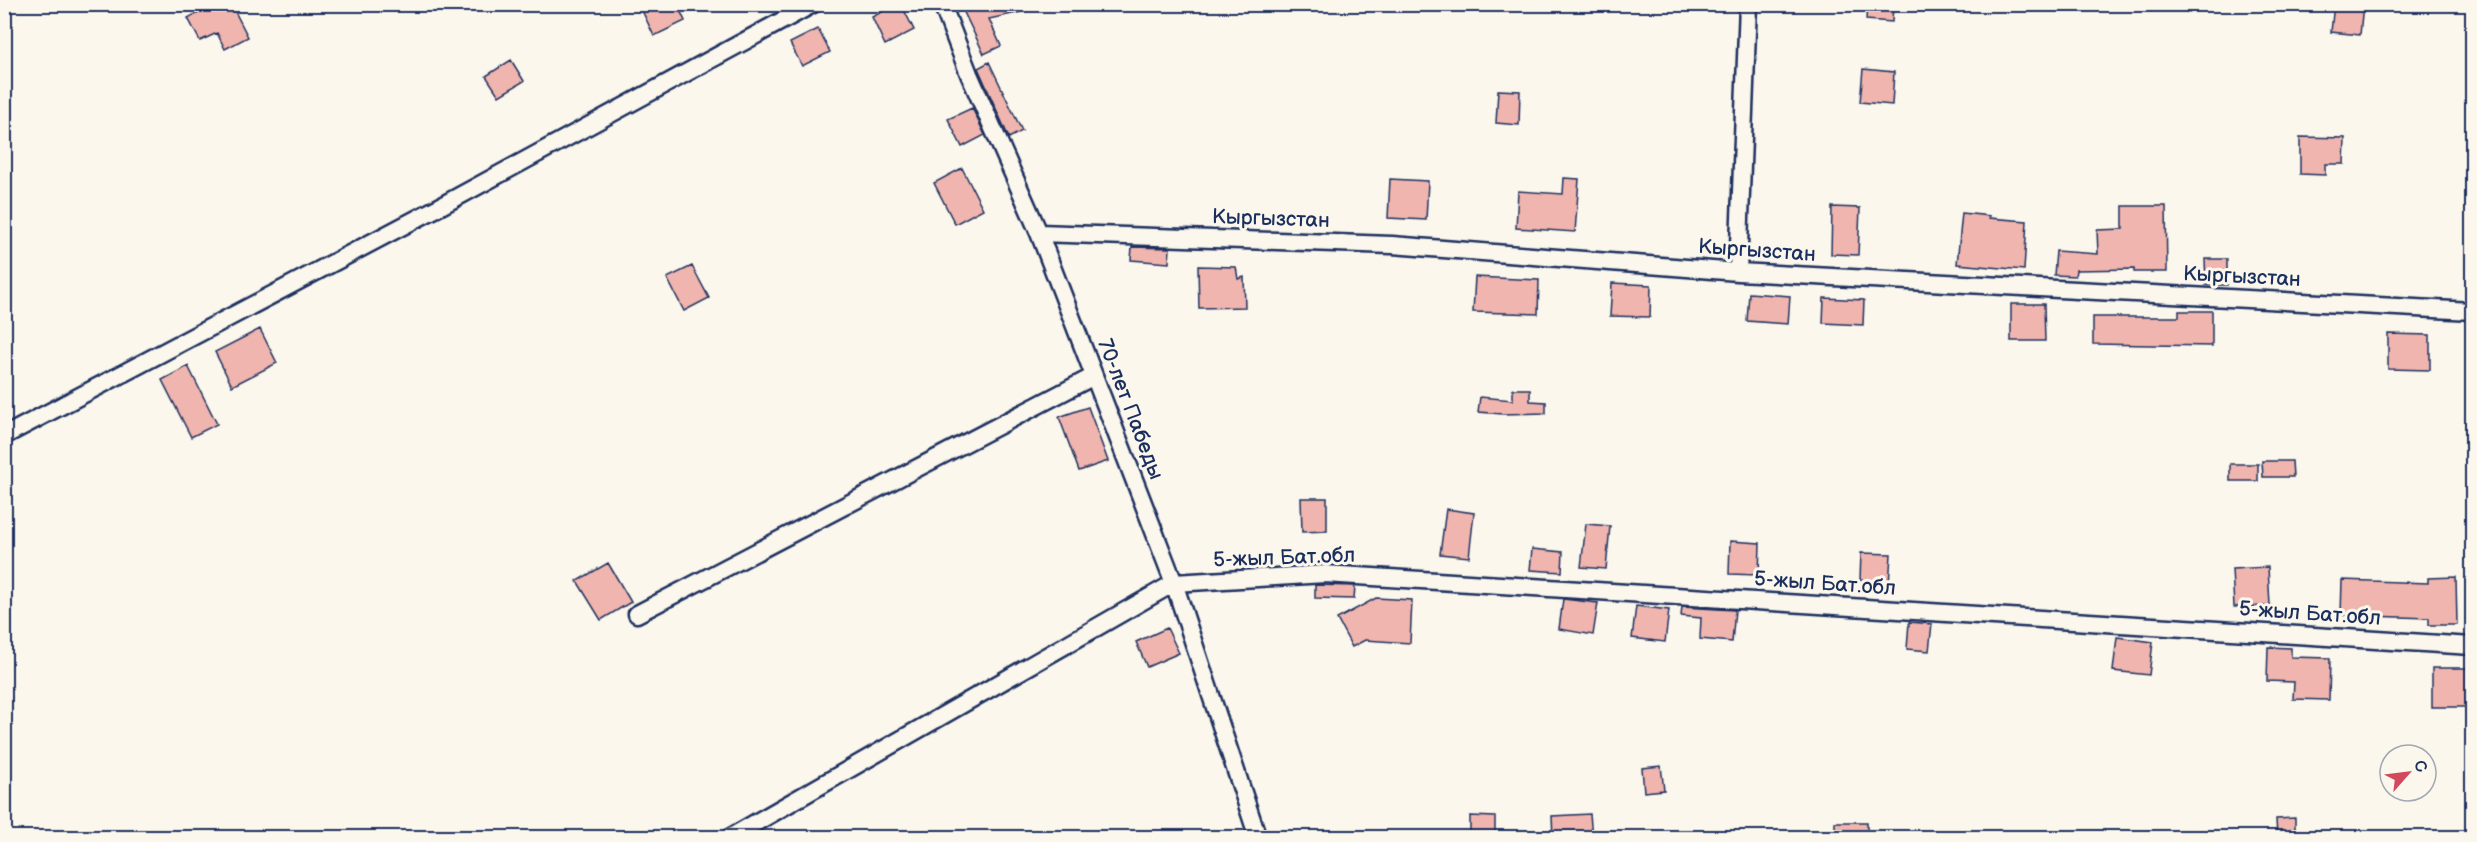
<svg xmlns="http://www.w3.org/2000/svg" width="2477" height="842" font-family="'Balsamiq Sans',sans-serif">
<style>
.building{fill:#f0b5ae;stroke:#1b2f5e;stroke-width:1.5}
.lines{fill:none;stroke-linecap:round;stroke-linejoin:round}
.street-casing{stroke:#1b2f5e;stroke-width:21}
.street{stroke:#fbf7ec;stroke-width:16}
.labels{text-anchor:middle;stroke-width:6;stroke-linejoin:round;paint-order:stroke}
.street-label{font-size:21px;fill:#1b2f5e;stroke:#fbf7ec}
</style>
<rect width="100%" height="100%" fill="#fbf7ec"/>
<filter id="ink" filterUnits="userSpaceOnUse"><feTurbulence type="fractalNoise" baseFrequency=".0167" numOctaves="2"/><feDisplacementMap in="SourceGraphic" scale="12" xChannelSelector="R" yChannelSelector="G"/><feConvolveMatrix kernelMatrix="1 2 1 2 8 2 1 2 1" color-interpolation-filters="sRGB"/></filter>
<g filter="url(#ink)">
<path class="building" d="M 214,4 L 231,4 L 248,37 L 225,49 L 217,33 L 200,41 L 188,18 Z
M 639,4 L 677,4 L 685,21 L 654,36 Z
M 897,4 L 901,4 L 914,30 L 885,45 L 872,17 Z
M 960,4 L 1026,4 L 1026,11 L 989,19 L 1001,46 L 984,54 Z
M 1867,4 L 1893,4 L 1892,22 L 1866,20 Z
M 2334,4 L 2363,4 L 2360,35 L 2331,32 Z
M 818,29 L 830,52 L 802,66 L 790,43 Z
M 511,60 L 524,81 L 499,96 L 486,76 Z
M 989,62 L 1022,131 L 1009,138 L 978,68 Z
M 1863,69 L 1894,72 L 1892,105 L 1860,102 Z
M 1498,90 L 1520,91 L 1519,125 L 1496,123 Z
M 972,108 L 985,135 L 962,147 L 948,119 Z
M 2300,137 L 2345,138 L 2344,164 L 2325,164 L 2325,175 L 2300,174 Z
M 962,168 L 983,209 L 955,224 L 934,183 Z
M 1564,178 L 1579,179 L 1575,232 L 1516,228 L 1518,191 L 1563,194 Z
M 1390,179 L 1428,181 L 1426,220 L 1388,218 Z
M 2123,206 L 2166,206 L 2167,272 L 2134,272 L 2134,269 L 2076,270 L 2075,276 L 2054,275 L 2056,251 L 2098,254 L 2097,230 L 2123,229 Z
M 1832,207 L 1860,208 L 1858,255 L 1831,254 Z
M 1962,213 L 1990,216 L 1989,218 L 2027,221 L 2024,270 L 1957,264 Z
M 1132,247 L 1170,248 L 1169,263 L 1131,260 Z
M 2205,259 L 2227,259 L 2227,285 L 2206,285 Z
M 692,266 L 709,298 L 684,311 L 667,278 Z
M 1198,266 L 1236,267 L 1238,279 L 1244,277 L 1245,307 L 1199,308 Z
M 1475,277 L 1539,280 L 1538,314 L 1473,312 Z
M 1612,283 L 1651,285 L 1650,317 L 1610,316 Z
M 1749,293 L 1790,296 L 1788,324 L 1747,321 Z
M 1824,298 L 1864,300 L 1863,325 L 1823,323 Z
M 2011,304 L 2044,304 L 2045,341 L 2011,341 Z
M 2179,311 L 2212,311 L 2212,346 L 2093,344 L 2093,317 L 2179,317 Z
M 260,329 L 277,363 L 232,386 L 215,352 Z
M 2388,334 L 2430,335 L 2430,370 L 2388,369 Z
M 188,366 L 217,424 L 191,437 L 162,380 Z
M 1513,389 L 1530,389 L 1530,401 L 1546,402 L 1546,413 L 1503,414 L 1478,412 L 1480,397 L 1513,400 Z
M 1088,407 L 1108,461 L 1079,471 L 1059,417 Z
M 2262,461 L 2292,461 L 2293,477 L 2263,477 Z
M 2230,464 L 2258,464 L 2258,481 L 2230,481 Z
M 1301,498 L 1327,498 L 1327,531 L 1302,532 Z
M 1446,509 L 1474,513 L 1469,557 L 1440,554 Z
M 1586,524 L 1610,526 L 1606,569 L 1581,567 Z
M 1730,541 L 1760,543 L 1759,575 L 1729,574 Z
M 1532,549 L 1563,552 L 1562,572 L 1530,570 Z
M 1861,553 L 1891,554 L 1889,585 L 1869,584 L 1870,581 L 1860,580 Z
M 608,563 L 631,602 L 601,620 L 577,581 Z
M 2268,567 L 2270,606 L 2234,607 L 2232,569 Z
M 2456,577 L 2457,625 L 2429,625 L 2429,618 L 2341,615 L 2342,580 L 2428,583 L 2428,578 Z
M 1315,585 L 1355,586 L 1354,599 L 1315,598 Z
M 1376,598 L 1412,600 L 1410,643 L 1365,640 L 1352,647 L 1337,619 Z
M 1563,599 L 1598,603 L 1593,635 L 1559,629 Z
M 1636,606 L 1669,610 L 1665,642 L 1632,638 Z
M 1682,607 L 1735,610 L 1732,642 L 1700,639 L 1701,618 L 1681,616 Z
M 1909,622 L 1932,624 L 1929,651 L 1907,649 Z
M 1167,628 L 1179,653 L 1147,667 L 1136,642 Z
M 2117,637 L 2153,642 L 2149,675 L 2113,671 Z
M 2268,647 L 2291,648 L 2291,657 L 2330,658 L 2329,700 L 2293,699 L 2294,682 L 2267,681 Z
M 2432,668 L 2469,668 L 2469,707 L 2432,707 Z
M 1661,766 L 1664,790 L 1644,792 L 1642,768 Z
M 1590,814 L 1592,837 L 1553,837 L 1552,816 Z
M 1470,816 L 1495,817 L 1495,837 L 1470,837 Z
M 2295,818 L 2295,837 L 2277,837 L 2276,819 Z
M 1835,822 L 1867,822 L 1867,837 L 1835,837 Z"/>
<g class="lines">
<g class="street-casing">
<path id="street" d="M 942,4 L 969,74 L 1039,233 L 1174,583 L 1258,838
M 1039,233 L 1392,245 L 1738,272 L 2472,311
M 1738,272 L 1748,4
M 4,436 L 439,207 L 813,4
M 637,614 L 1094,376
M 729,838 L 1174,583 L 1325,574 L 2472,646"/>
</g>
<use href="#street" class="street"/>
</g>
</g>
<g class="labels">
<g class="street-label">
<text transform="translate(1271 218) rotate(2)" y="7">Кыргызстан</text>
<text transform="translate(1757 250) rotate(4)" y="7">Кыргызстан</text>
<text transform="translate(2242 276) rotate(3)" y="7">Кыргызстан</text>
<text transform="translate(1131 409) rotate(69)" y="7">70-лет Пабеды</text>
<text transform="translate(1284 557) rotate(-2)" y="7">5-жыл Бат.обл</text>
<text transform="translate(1825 583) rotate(4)" y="7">5-жыл Бат.обл</text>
<text transform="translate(2310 613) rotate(4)" y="7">5-жыл Бат.обл</text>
</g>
</g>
<rect width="2477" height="842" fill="none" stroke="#fbf7ec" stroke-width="24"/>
<rect x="12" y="12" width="2453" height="818" fill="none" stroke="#1b2f5e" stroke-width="2" filter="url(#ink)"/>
<g transform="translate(2408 773) rotate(62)"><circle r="28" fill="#fbf7ec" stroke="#a1a7b3" stroke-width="1.5"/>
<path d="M0-4.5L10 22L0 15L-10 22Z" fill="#d1495b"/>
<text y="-9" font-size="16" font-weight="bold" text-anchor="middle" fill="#1b2f5e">С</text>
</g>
</svg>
